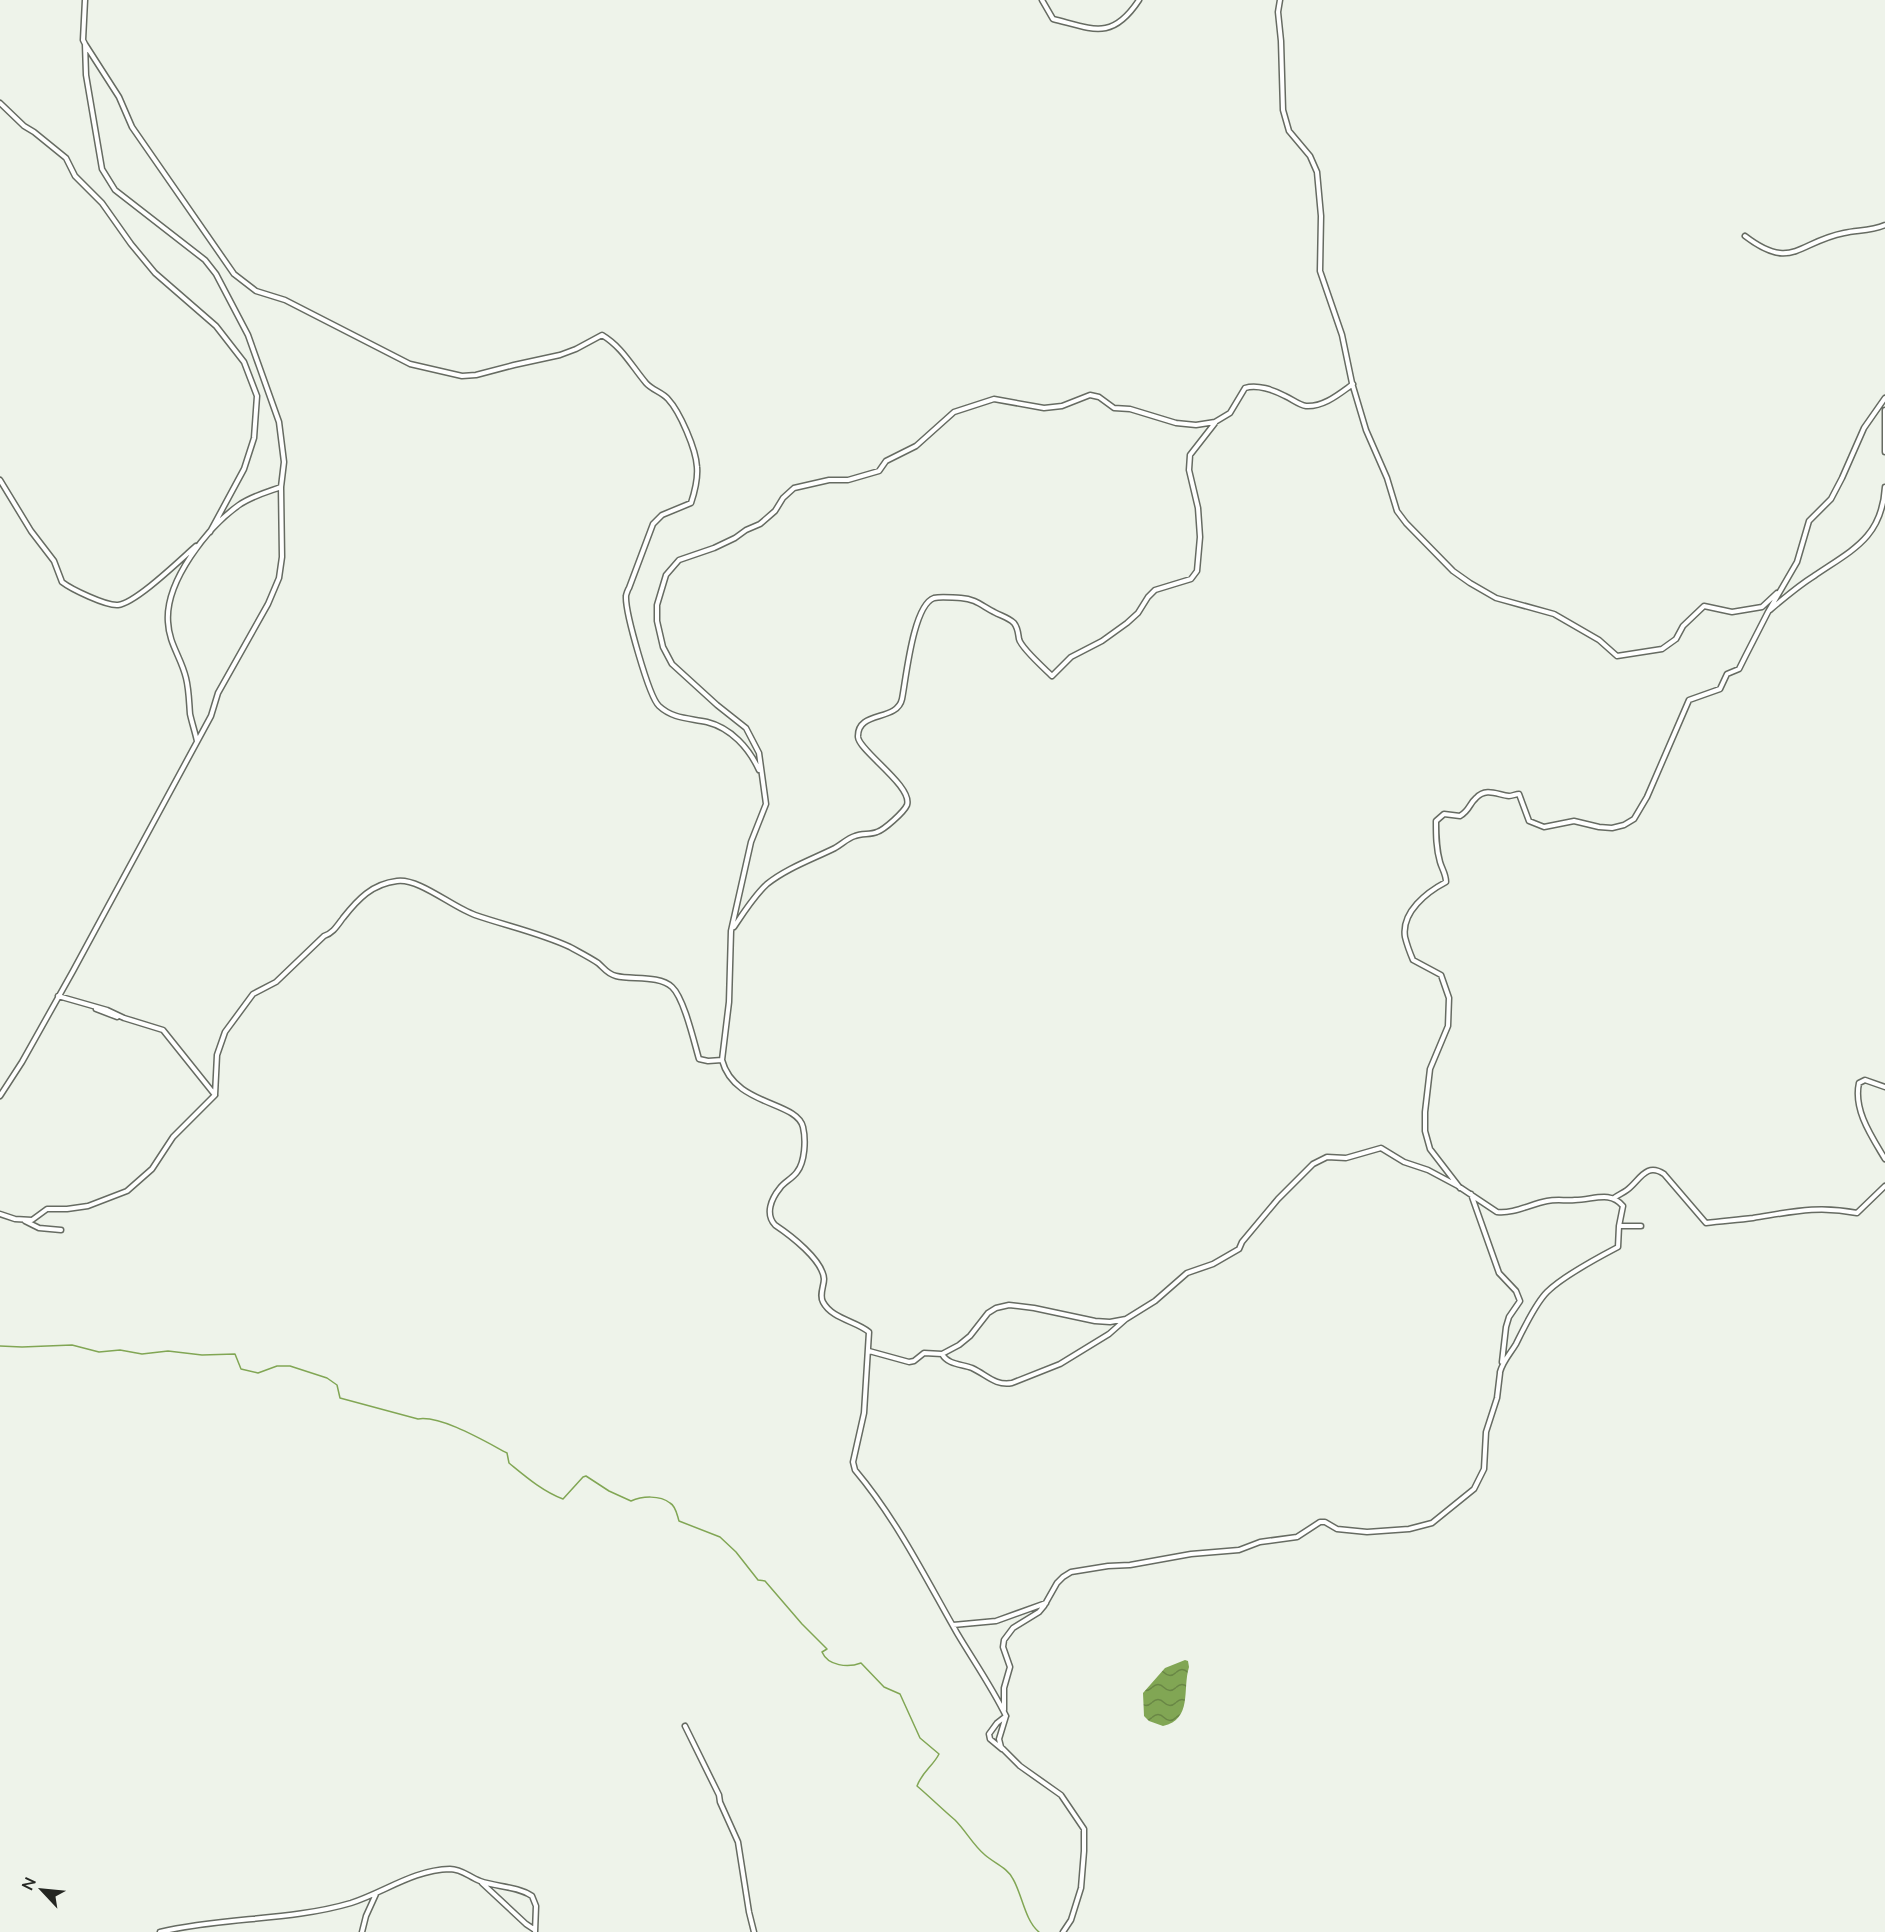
<svg xmlns="http://www.w3.org/2000/svg" width="1885" height="1932" font-family="'Nunito Sans',sans-serif">
<style>
.water{fill:url(#water-waves)}
.lines{fill:none;stroke-linecap:round;stroke-linejoin:round}
.stream{stroke:#81a654;stroke-width:1.5}
.street-casing{stroke:#666b62;stroke-width:7}
.street{stroke:#fff;stroke-width:4}
</style>
<defs>
<pattern id="water-waves" width="16" height="10" patternUnits="userSpaceOnUse" patternTransform="scale(1.5)"><rect width="16" height="10" fill="#81a654"/><path d="M0 5q4-4 8 0t8 0" fill="none" stroke="#698745"/></pattern>
</defs>
<rect width="100%" height="100%" fill="#eef3ea"/>
<path class="water" d="M 1185,1660 L 1188,1661 L 1189,1667 C 1182,1690 1193,1719 1163,1726 L 1149,1721 L 1144,1716 L 1143,1693 L 1165,1668 Z"/>
<g class="lines">
<path class="stream" d="M 0,1346 L 22,1347 L 72,1345 L 99,1352 L 120,1350 L 142,1354 L 168,1351 L 202,1355 L 235,1354 L 241,1369 L 258,1373 L 277,1366 L 290,1366 L 327,1378 L 337,1385 L 340,1398 L 418,1419 C 441,1415 486,1442 507,1453 L 509,1463 C 525,1476 542,1491 563,1499 L 583,1477 L 586,1476 L 609,1491 L 631,1501 C 642,1496 660,1495 670,1503 C 676,1506 677,1515 679,1521 L 720,1537 L 736,1552 L 758,1580 L 765,1581 L 802,1624 L 827,1649 L 822,1652 C 828,1666 848,1668 861,1663 L 884,1687 L 900,1694 L 920,1738 L 939,1754 C 933,1766 922,1772 917,1786 C 930,1797 942,1809 955,1820 C 966,1831 973,1845 985,1855 C 994,1863 1008,1868 1013,1879 C 1022,1894 1025,1921 1039,1932"/>
<g class="street-casing">
<path id="street" d="M 1042,0 L 1053,19 C 1093,29 1112,41 1139,0
M 1280,0 L 1278,12 L 1281,41 L 1283,110 L 1289,131 L 1310,156 L 1317,172 L 1321,216 L 1320,271 L 1342,335 L 1352,383 L 1366,430 L 1387,478 L 1397,511 L 1406,523 L 1453,571 L 1470,583 L 1496,598 L 1554,614 L 1599,640 L 1617,656 L 1662,649 L 1676,639 L 1683,626 L 1704,606 L 1732,612 L 1762,607 L 1777,593
M 85,44 L 119,97 L 132,127 L 234,274 L 256,291 L 285,300 L 410,364 L 462,376 L 476,375 L 514,365 L 560,355 L 576,349 L 602,335 C 622,347 631,365 646,383 C 652,390 662,392 668,399 C 680,412 696,449 697,467 C 698,479 695,491 691,503 L 662,515 L 653,524 L 629,588 C 628,589 626,595 626,596 C 625,612 649,697 659,706 C 673,719 689,718 707,722 C 731,728 749,748 759,770
M 0,103 L 24,126 L 34,132 L 66,158 L 75,176 L 102,203 L 131,244 L 155,273 L 216,326 L 244,362 L 257,396 L 254,438 L 244,469 L 210,532
M 1745,236 C 1792,272 1798,242 1844,233 C 1858,230 1871,231 1885,225
M 1885,410 L 1885,452
M 0,480 L 31,531 L 54,561 L 62,582 C 71,589 106,606 118,605 C 136,603 180,560 196,546
M 1770,610 C 1784,598 1798,586 1814,576 C 1852,550 1882,538 1885,487
M 197,741 C 195,732 192,723 190,714 C 189,702 189,690 186,678 C 181,657 169,644 168,622 C 165,581 208,527 239,505 C 252,496 267,492 281,487
M 734,927 C 744,912 754,896 767,884 C 787,868 813,859 835,848 C 842,844 848,838 855,836 C 862,833 870,835 877,832 C 884,830 904,812 907,805 C 913,786 859,751 858,737 C 857,710 897,722 902,699 C 906,679 913,605 934,598 C 942,596 953,598 961,598 C 976,599 982,606 994,612 C 1001,616 1008,617 1014,623 C 1018,628 1018,633 1019,639 C 1021,648 1045,669 1052,676 L 1071,657 L 1102,641 L 1127,623 L 1138,613 L 1148,597 L 1155,590 L 1191,579 L 1197,571 L 1200,537 L 1198,508 L 1189,470 L 1190,455 L 1215,423
M 58,996 L 107,1010 L 124,1018 L 163,1030 L 215,1095
M 96,1009 L 117,1017
M 722,1060 L 729,1002 L 731,931 L 751,842 L 766,804 L 759,753 L 746,728 L 717,705 L 672,664 L 663,647 L 657,621 L 657,605 L 666,575 L 679,560 L 714,548 L 735,538 L 746,530 L 760,524 L 775,511 L 783,498 L 794,488 L 829,480 L 848,480 L 879,471 L 886,461 L 916,446 L 954,412 L 994,399 L 1044,408 L 1062,406 L 1090,395 L 1099,397 L 1114,408 L 1130,409 L 1176,423 L 1196,425 L 1215,422 L 1230,413 L 1245,388 C 1257,384 1274,390 1285,396 C 1292,399 1299,405 1306,406 C 1324,407 1339,394 1353,384
M 1885,1087 L 1865,1080 L 1859,1083 C 1853,1110 1872,1137 1885,1159
M 0,1096 L 22,1062 L 73,971 L 211,716 L 218,693 L 268,604 L 279,578 L 282,557 L 281,487 L 284,462 L 279,422 L 248,335 L 216,274 L 205,260 L 115,190 L 102,169 L 86,75 L 85,44 L 83,40 L 85,0
M 1460,1188 L 1430,1149 L 1425,1131 L 1425,1112 L 1430,1069 L 1448,1026 L 1449,998 L 1441,975 L 1413,960 C 1410,953 1407,945 1405,937 C 1401,912 1427,892 1446,882 C 1446,874 1442,869 1440,862 C 1436,848 1436,835 1436,821 L 1444,814 L 1460,816 C 1470,810 1469,804 1476,798 C 1486,787 1498,795 1509,796 C 1512,796 1516,794 1519,794 L 1529,821 L 1544,827 L 1574,821 L 1599,827 L 1612,828 L 1624,825 L 1634,819 L 1647,797 L 1689,700 L 1720,689 L 1727,674 L 1739,669 L 1745,657 L 1768,612 L 1797,562 L 1809,521 L 1831,499 L 1842,478 L 1864,428 L 1885,398
M 1471,1194 L 1499,1273 L 1516,1291 L 1520,1301 L 1509,1317 L 1506,1327 L 1502,1362
M 1614,1198 C 1618,1195 1623,1193 1627,1190 C 1640,1180 1646,1162 1664,1174 L 1706,1223 C 1722,1221 1737,1220 1753,1218 C 1791,1212 1818,1205 1857,1213 L 1885,1186
M 0,1214 L 15,1219 L 32,1220 L 47,1209 L 67,1209 L 88,1206 L 127,1191 L 152,1169 L 173,1137 L 215,1095 L 217,1055 L 225,1032 L 253,994 L 276,982 L 324,936 C 333,933 337,926 343,918 C 358,899 372,884 397,881 C 419,878 452,907 475,915 C 507,926 540,933 570,947 C 579,952 589,957 598,963 C 604,968 607,974 616,976 C 632,980 659,975 672,987 C 684,998 694,1042 699,1059 L 708,1061 L 722,1060 C 734,1106 797,1101 803,1127 C 806,1140 805,1162 797,1172 C 792,1179 784,1182 780,1188 C 771,1199 765,1214 775,1225 C 790,1235 823,1260 824,1279 C 824,1286 819,1295 823,1302 C 832,1319 856,1321 869,1332 L 864,1413 L 853,1462 L 855,1470 C 897,1520 925,1577 957,1633 C 973,1660 992,1687 1006,1716 L 999,1739 L 1001,1747 L 1020,1766 L 1061,1795 L 1084,1829 L 1084,1851 L 1081,1888 L 1071,1920 L 1063,1932
M 25,1221 L 39,1228 L 61,1230
M 1619,1226 L 1641,1226
M 869,1351 L 909,1362 L 914,1361 L 924,1353 L 942,1354 L 959,1345 L 970,1336 L 988,1313 L 996,1308 L 1009,1305 L 1034,1308 L 1095,1321 L 1110,1322 L 1126,1319 L 1155,1301 L 1187,1273 L 1213,1264 L 1239,1249 L 1242,1242 L 1278,1199 L 1313,1164 L 1327,1157 L 1346,1158 L 1381,1148 L 1404,1162 L 1428,1170 L 1458,1186 L 1497,1212 C 1513,1214 1531,1204 1547,1201 C 1557,1199 1566,1201 1575,1200 C 1593,1200 1610,1190 1623,1206 L 1619,1226 L 1618,1247 C 1597,1258 1563,1276 1547,1292 C 1535,1304 1523,1330 1516,1344 C 1510,1354 1503,1361 1500,1372
M 942,1354 C 948,1365 962,1364 972,1368 C 987,1375 995,1386 1012,1383 L 1060,1364 L 1109,1334 L 1126,1319
M 953,1625 L 996,1621 L 1046,1603
M 1004,1710 L 1004,1688 L 1010,1667 L 1003,1647 L 1004,1640 L 1013,1628 L 1039,1612 L 1044,1606 L 1057,1583 L 1063,1577 L 1071,1572 L 1108,1566 L 1130,1565 L 1191,1554 L 1239,1550 L 1260,1542 L 1297,1537 L 1320,1522 L 1325,1522 L 1337,1529 L 1367,1532 L 1409,1529 L 1432,1523 L 1474,1489 L 1484,1469 L 1486,1432 L 1497,1398 L 1500,1373
M 685,1726 L 719,1795 L 720,1802 L 738,1842 L 749,1912 L 754,1932
M 1002,1749 L 990,1739 L 989,1734 L 997,1723 L 1006,1716
M 482,1883 L 526,1924 L 535,1930
M 160,1932 C 223,1917 290,1921 351,1903 C 385,1892 413,1870 450,1869 C 462,1869 469,1877 480,1881 C 496,1887 517,1886 532,1896 L 536,1906 L 535,1932
M 362,1932 L 366,1916 L 376,1894"/>
</g>
<use href="#street" class="street"/>
</g>
<g transform="translate(42 1890) rotate(296)" stroke="#eef3ea" stroke-width="4.5" paint-order="stroke">
<path d="M0-4.5L10 22L0 15L-10 22Z" fill="#242622"/>
<text y="-9" font-size="16" font-weight="bold" text-anchor="middle" fill="#242622">N</text>
</g>
</svg>
